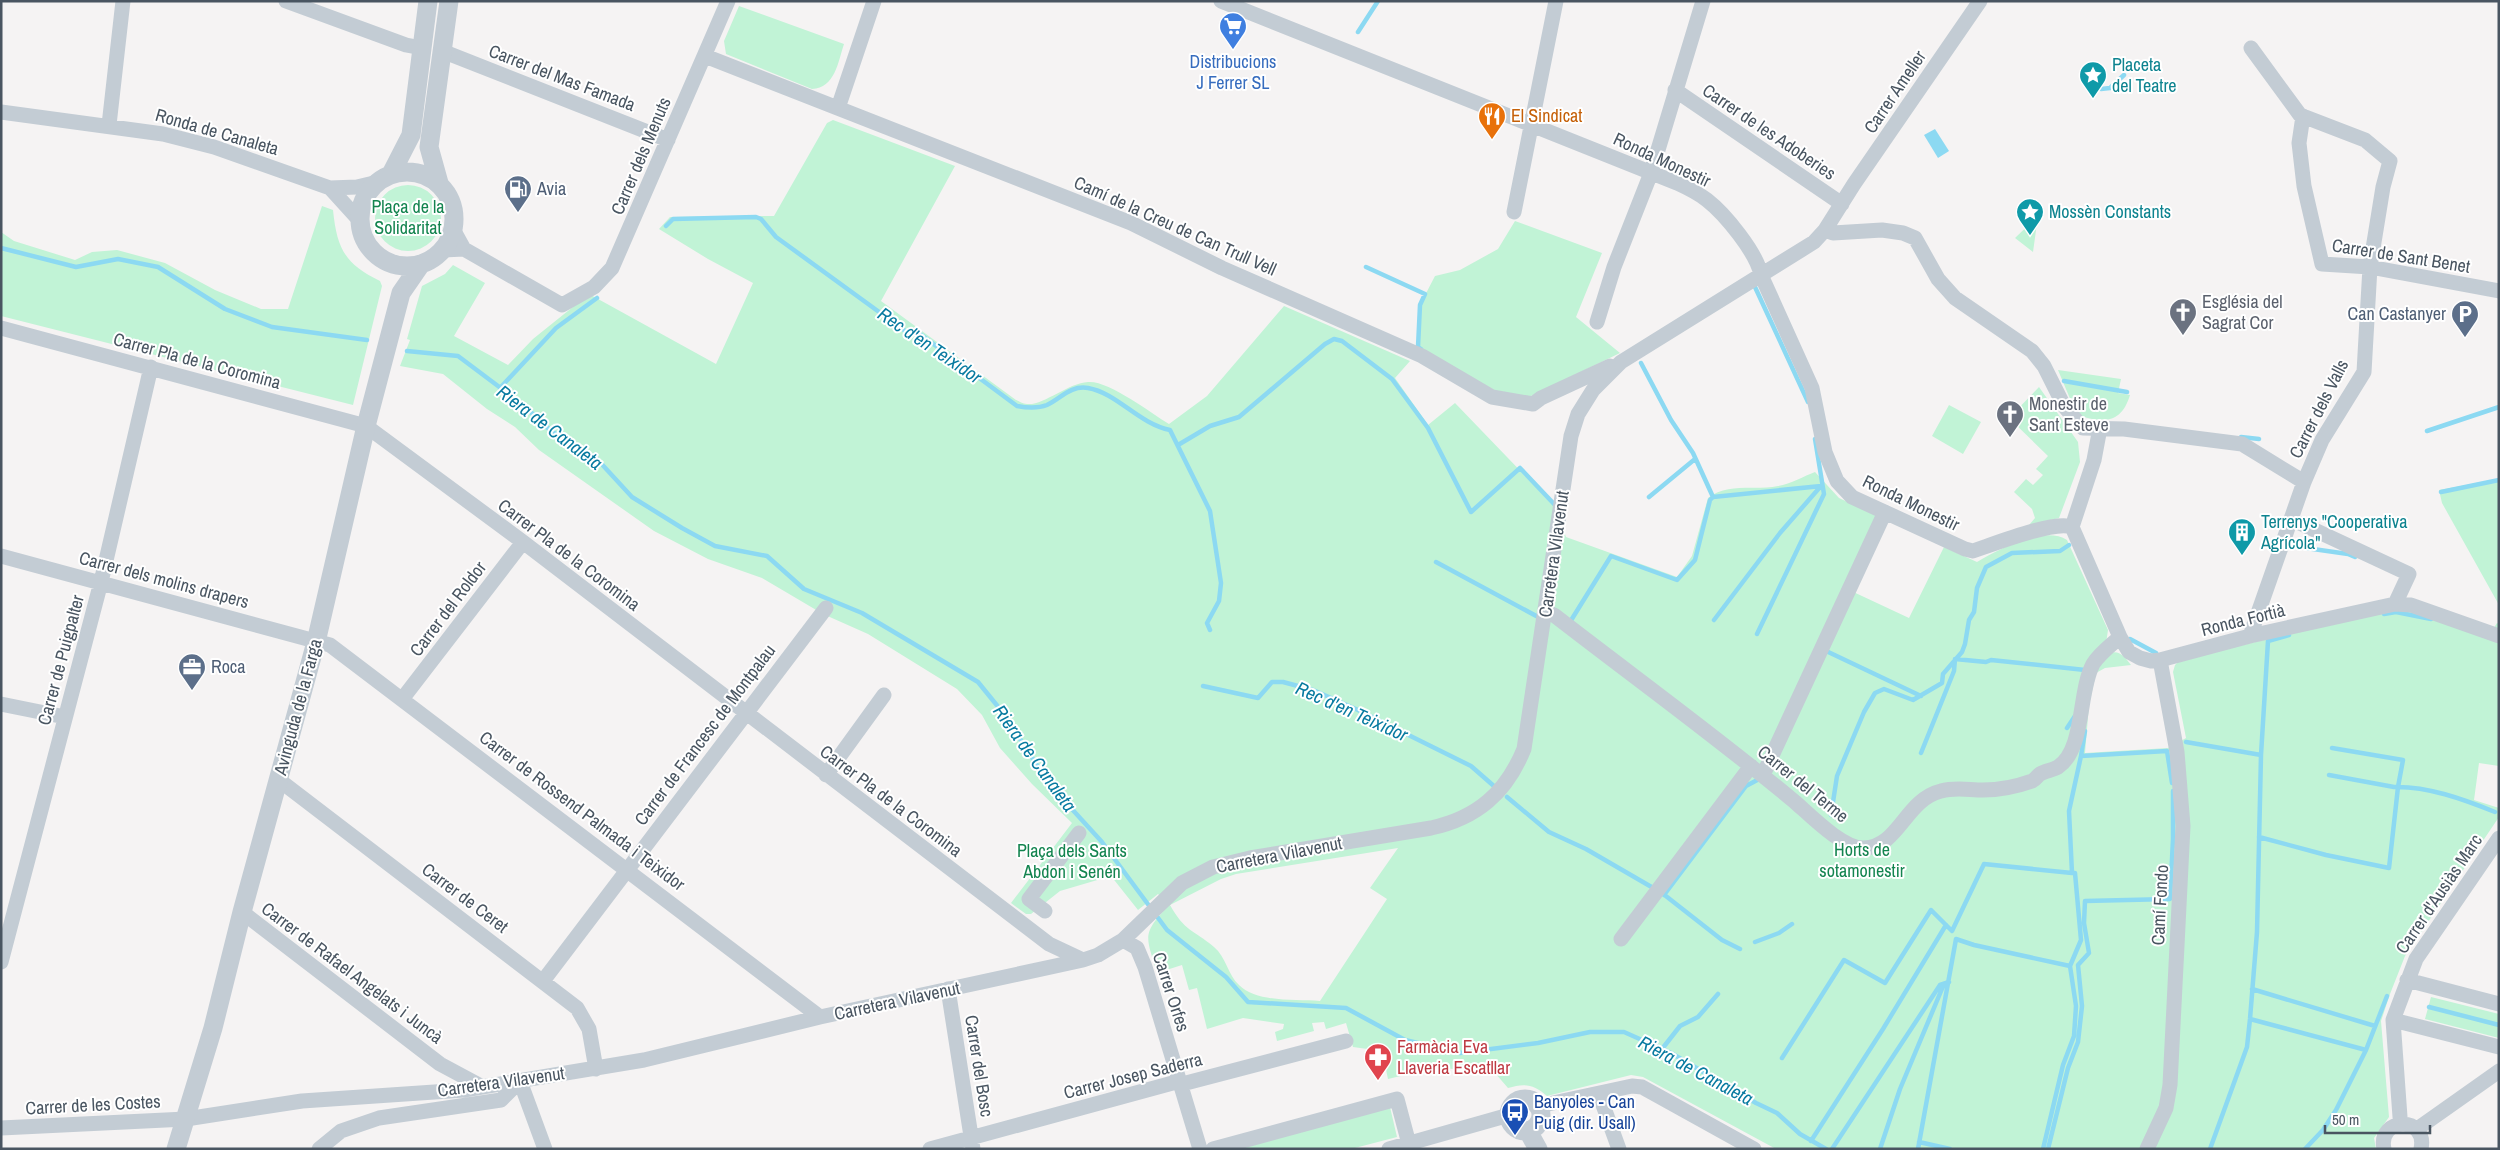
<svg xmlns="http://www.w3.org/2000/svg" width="2500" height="1150" font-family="'Archivo Narrow',sans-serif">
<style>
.green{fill:#c1f3d6;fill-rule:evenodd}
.water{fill:#8cd9f2}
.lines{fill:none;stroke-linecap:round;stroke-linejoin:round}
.stream{stroke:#8cd9f2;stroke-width:4.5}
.minor{stroke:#c3ccd4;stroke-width:15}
.tertiary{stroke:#c3ccd4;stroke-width:19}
.labels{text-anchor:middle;stroke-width:4;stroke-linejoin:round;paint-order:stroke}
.shop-label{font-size:18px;fill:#366cbe;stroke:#fff}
.culture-label{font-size:18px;fill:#0d838f;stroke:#fff;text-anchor:start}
.street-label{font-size:18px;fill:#495561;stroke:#fff}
.food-label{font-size:18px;fill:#c56008;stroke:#fff;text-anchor:start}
.service-label{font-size:18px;fill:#4e5e75;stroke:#fff;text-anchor:start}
.park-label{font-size:18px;fill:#13844f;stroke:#fff}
.worship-label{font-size:18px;fill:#5b616d;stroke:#fff;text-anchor:start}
.health-label{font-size:18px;fill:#be3a42;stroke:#fff;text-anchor:start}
.transit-label{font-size:18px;fill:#164399;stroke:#fff;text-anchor:start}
.water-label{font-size:19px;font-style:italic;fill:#077aa0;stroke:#fff}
</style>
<rect width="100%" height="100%" fill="#f5f3f3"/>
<path class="green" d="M 739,6 L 844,44 C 838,62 835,88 812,89 L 726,54 L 724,41 Z
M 833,120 L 955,166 L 881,301 L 1016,400 C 1019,401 1023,404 1027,404 C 1043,406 1068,383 1088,382 C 1108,380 1151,413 1169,424 L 1207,396 L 1284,306 L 1410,361 L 1395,378 L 1428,425 L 1455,403 L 1555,507 L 1566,537 L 1677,577 L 1692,556 L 1708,498 C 1728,482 1756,491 1778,486 C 1791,484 1804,476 1815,472 L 1839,498 L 1880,517 L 1847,589 L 1909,618 L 1944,547 L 1977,562 C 1999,549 2044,525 2067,540 L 2108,630 L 2104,657 C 2116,647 2123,654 2131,665 L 2105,668 L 2096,673 L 2089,705 L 2085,753 L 2168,748 L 2186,738 L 2173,672 L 2175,665 L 2180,660 L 2386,611 L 2408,611 L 2488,637 L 2497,623 L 2499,624 L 2499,766 L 2479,763 L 2474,800 L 2499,808 L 2499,817 L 2405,956 L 2390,994 L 2381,1021 L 2389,1117 L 2374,1138 L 2376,1149 L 1776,1149 L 1643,1077 L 1631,1075 L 1547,1096 C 1534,1084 1524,1083 1508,1088 L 1495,1073 L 1479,1066 L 1460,1070 L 1438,1067 L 1388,1079 L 1382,1051 L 1353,1047 L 1346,1023 L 1326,1029 L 1324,1022 L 1312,1023 L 1314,1031 L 1277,1041 L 1275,1032 L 1283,1029 L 1284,1024 L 1243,1018 L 1207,1029 L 1197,988 L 1189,990 L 1182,965 L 1157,973 C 1146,935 1141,935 1169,905 L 1158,894 L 1138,910 L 1111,876 L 1060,891 L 1031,914 L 1026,914 L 1011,903 L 1072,823 L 1032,784 L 1000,748 L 982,715 L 957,689 L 868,634 L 823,614 L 762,578 L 708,559 L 654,531 L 539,450 L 515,427 L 487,409 L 443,374 L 400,366 L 410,340 L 407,339 L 422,286 L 445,274 L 453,265 L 485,283 L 454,336 L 508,365 L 533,339 L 589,294 L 716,364 L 753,283 L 708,259 L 659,229 L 670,217 L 774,216 L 827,123 ZM 1398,848 L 1370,888 L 1387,899 L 1320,1001 C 1296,999 1257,1003 1239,985 C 1228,975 1226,957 1214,947 C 1193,929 1185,932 1170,905 L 1221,879 L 1236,874 Z
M375 218a33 33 0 1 1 66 0a33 33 0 1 1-66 0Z
M 322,206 L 333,210 C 337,249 345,264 380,281 L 382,286 L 353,405 L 1,316 L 1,232 L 14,241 L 75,260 L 92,252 L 117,250 L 165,263 L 215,290 L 261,309 L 288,309 Z
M 2038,216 L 2033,252 L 2015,238 Z
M 1515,221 L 1602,253 L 1576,317 L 1620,353 L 1527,398 L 1500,393 L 1419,350 L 1421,303 L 1435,276 L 1460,270 L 1498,249 Z
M 2058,370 L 2121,379 L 2118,393 L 2130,395 C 2122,422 2105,424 2081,416 L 2071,401 Z
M 2039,387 L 2078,442 L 2080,462 L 2059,518 L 2029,525 L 2035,518 L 2032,509 L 2014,492 L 2026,479 L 2033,485 L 2043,475 L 2036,469 L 2048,456 L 2009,418 Z
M 1949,405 L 1981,422 L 1963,454 L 1932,436 Z
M 2499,479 L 2499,605 L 2442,503 L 2439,490 Z
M 2431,997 L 2499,1014 L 2499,1038 L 2425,1019 Z
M 1390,1107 L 1397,1137 L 1351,1149 L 1232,1149 Z"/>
<path class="water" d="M 1935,129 L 1949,151 L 1938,158 L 1924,135 Z"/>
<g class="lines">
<path class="stream" d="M 1358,32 L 1378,1
M 2101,89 L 2110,88 L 2124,75
M 666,226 L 673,219 L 756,217 L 761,219 L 776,237 L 908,333 L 920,334 L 1017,406 C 1027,408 1037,409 1047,405 C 1061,398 1071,385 1088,388 C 1117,393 1139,424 1170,430 L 1210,511 L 1221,583 L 1219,601 L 1207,623 L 1210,630
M 1,248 L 76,267 L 118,259 L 158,267 L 225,309 L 272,327 L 367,340
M 1366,267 L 1425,294 L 1420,305 L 1418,347 L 1421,349
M 1755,287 L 1808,402
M 407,351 L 458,356 L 522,404 L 551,431 L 597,459 L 632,497 L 682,528 L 715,546 L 767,556 L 804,589 L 862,613 L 978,682 L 1004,714 L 1049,784 L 1102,842 L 1167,930 L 1226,977 L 1248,1002 L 1346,1008 L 1405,1040 L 1460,1053 L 1538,1043 L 1590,1032 L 1624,1032 L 1671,1053 L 1756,1103 L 1777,1113 L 1800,1134 L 1826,1149
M 1641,363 L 1671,420 L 1693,453 L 1713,497
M 2064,381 L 2127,392
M 500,388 L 556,328 L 597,298
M 2427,431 L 2499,407
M 2241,437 L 2259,439
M 1178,445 L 1210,426 L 1239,417 L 1325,344 L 1334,339 L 1342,341 L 1392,379 L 1428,428 L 1471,512 L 1520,468 L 1555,505
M 2441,492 L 2499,480
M 1649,497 L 1695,459
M 2292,546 L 2348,554 L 2355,557
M 1436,562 L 1540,618
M 2384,614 L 2396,612 L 2431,619
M 1714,620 L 1780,533 L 1821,486
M 1570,622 L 1611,556 L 1677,580 L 1695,560 L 1710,500 L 1713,497 L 1821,486
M 1757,634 L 1824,494 L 1815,439
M 2130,639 L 2156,653
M 1824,650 L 1921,696
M 1203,686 L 1258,698 L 1272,682 L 1283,682 L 1313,690 L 1358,710 L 1471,766 L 1495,787
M 2067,728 L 2075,716
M 2186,742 L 2261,755 L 2268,641 L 2289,635
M 1921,753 L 1954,671 L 1955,659 L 1986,662 L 1991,660 L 2085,670 L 2085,672
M 2081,756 L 2085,731
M 2329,775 L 2394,787 C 2427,786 2463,799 2495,812
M 1507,797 L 1549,832 L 1586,849 L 1655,889
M 1831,815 L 1837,776 L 1864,712 L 1875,693 L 1884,689 L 1913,700 L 1942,683 L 1943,674 L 1962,652 L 1965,644 L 1969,620 L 1974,612 L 1977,588 L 1986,567 L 2012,553 L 2060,551 L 2069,545
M 2259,837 L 2326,855 L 2389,868 L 2398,787 L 2403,760 L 2332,748
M 1662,893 L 1722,940 L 1740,949
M 1664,895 L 1746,786 L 1761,778
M 1755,942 L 1779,933 L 1792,924
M 2252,989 L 2375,1026
M 2429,1007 L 2499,1025
M 2250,1019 L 2366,1050
M 1662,1049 L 1680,1026 L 1698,1017 L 1718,994
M 1782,1058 L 1844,960 L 1885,983 L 1931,910 L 1952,931 L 1984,864 L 2072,873 L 2069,811 L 2081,756 L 2167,751 L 2172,783
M 1811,1141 L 1883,1029 L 1946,925
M 1919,1142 L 1950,1149
M 1832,1149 L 1940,985 L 1949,982
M 1880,1149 L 1900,1089 L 1944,984
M 1918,1149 L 1956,939 L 1974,945 L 2070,966
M 2043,1149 L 2063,1065 L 2074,1036 L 2076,1006 L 2070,966 L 2081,940 L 2075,873 L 2072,873
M 2048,1149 L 2068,1068 L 2078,1042 L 2082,1006 L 2078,965 L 2089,953 L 2084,923 L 2085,901 L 2170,899 L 2173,839 L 2173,791
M 2210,1149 L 2247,1047 L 2250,1019 L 2257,932 L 2261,755
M 2305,1149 L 2323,1130 L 2336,1110 L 2366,1050 L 2387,996"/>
<path class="minor" d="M 286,1 L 406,45 L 422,48
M 1221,1 L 1677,183 C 1688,188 1698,193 1707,200 C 1725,214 1757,253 1761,275 L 1812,388 L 1825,452 L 1837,481 L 1852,497 L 1965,549 L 1973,551 C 1994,544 2054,520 2072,527
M 442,51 L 668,140
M 705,56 L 1131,223 L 1222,268 L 1422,356 L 1492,397 L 1533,404 L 1541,398 L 1610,366
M 1675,90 L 1842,204
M 838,108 L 874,1
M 1,112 L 163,134 L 214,147 L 330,188 L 357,187 L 378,182
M 2303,116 L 2299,143 L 2304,186 L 2322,264 L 2370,267 L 2499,291
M 109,125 L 123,1
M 330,188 L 360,221
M 1514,212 L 1556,1
M 453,229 L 464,249 L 562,305 L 594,287 L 612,268 L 728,1
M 1825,230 L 1833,233 L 1882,230 L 1903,233 L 1915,238 L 1938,279 L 1955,298 L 2032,351 L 2044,366 L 2064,406 L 2083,428 L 2124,429 L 2242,444 L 2304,482
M 443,250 L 464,249
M 1597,322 L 1614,267 L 1651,173 L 1703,1
M 1,328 L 366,426 L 523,542 L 1049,944 L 1083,960
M 2291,519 L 2409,574 L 2395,604
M 2072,527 L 2120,637 L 2129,652 L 2140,658 L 2151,661 L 2160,660 L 2250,636 L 2395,604 L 2411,605 L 2499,636
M 2072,527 L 2094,460 L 2100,428
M 1,556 L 330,645 L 820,1017
M 1545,611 L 1554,615 C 1634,677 1717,737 1795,802 C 1811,816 1843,849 1864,848 C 1899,847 1905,800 1941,791 C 1955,787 1969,790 1983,790 C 1998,790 2018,786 2032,781 C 2036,779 2037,776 2040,774 C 2045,771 2053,770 2058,767 C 2085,749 2078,692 2093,664 C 2099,654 2111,645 2120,637
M 2250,636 L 2304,482 L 2322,440 L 2364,372 L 2370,267 L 2383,187 L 2390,161 L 2365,140 L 2300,115 L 2251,48
M 403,698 L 523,542
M 1,704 L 65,717
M 826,775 L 884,695
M 1763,775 L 1885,512
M 279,780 L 577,1008 L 589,1029 L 596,1069
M 1045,911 L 1029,899 L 1079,833
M 242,912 L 440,1064 L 481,1086
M 1621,939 L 1751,766
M 1123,940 L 1137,948 L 1145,967 L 1200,1149
M 1,962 L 101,582 L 151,367
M 2407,980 L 2499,1004
M 543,981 L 826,608
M 948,989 L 973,1149
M 2393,1020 L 2499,1047
M 520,1081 L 545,1149
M 1599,1094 L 1619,1149
M 1539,1106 L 1632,1086 L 1642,1087 L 1754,1149
M 2400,1117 L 2393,1020 L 2416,959 L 2499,838
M 1,1128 L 186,1119 L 302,1101 L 464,1090 L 644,1060 L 820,1017 L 1083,960 L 1098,955 L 1123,940 L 1182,883 L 1213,867 L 1250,858 L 1431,828 C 1477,818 1506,793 1524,749 L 1571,436 L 1578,414 L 1593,390 L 1621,362 L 1814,242 L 1825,230 L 1854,184 L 1980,1
M 2417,1129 L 2499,1071
M 319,1149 L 341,1131 L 379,1118 L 501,1100 L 520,1081
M 930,1149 L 1180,1081 L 1186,1083 L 1346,1041
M 1213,1149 L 1397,1099 L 1409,1144
M 1389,1149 L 1509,1115
M 2147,1149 L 2166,1108 L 2170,1085 L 2183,826 L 2177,752 L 2160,660
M 2384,1149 C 2377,1117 2428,1115 2421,1149"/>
<path class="tertiary" d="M360 219a47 47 0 1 1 94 0a47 47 0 1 1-94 0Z
M 391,174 L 411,135 L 428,1
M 439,183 L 429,147 L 449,1
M1509 1115a16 16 0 1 1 32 0a16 16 0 1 1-32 0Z
M 1528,1131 L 1538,1149
M 176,1149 L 213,1028 L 242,912 L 316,642 L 366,426 L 401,293 L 421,264"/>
</g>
<defs>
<g id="supermarket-pin" transform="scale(1.4375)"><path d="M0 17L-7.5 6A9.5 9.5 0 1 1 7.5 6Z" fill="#3f7fe0" stroke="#fff"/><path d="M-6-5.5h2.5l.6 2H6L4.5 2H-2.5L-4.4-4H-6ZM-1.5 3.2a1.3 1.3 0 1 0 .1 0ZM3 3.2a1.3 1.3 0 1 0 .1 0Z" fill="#fff"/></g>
<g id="sight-pin" transform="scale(1.4375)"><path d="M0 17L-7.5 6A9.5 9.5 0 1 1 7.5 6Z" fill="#0f9aa8" stroke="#fff"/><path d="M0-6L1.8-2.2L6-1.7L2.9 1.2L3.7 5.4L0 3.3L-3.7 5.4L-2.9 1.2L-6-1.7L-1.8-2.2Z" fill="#fff"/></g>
<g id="restaurant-pin" transform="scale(1.4375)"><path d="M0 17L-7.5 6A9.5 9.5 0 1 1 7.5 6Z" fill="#e8710a" stroke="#fff"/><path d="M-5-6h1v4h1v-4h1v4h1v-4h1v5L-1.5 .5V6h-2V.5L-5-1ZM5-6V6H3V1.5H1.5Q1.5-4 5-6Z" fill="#fff"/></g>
<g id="fuel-pin" transform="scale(1.4375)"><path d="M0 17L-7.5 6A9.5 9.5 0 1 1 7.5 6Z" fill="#5c6f8a" stroke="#fff"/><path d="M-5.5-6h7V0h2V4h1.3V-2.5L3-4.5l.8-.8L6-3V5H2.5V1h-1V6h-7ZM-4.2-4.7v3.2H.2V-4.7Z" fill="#fff"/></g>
<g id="church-pin" transform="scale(1.4375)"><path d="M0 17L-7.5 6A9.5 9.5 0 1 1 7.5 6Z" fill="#6b7280" stroke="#fff"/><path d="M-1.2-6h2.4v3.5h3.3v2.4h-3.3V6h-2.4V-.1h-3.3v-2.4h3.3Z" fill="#fff"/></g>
<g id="parking-pin" transform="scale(1.4375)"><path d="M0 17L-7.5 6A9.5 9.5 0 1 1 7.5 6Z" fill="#5c6f8a" stroke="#fff"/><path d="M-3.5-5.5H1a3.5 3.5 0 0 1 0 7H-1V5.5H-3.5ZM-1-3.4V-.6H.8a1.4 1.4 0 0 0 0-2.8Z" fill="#fff"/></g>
<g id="building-pin" transform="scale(1.4375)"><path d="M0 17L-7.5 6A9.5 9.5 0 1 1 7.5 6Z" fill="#0f9aa8" stroke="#fff"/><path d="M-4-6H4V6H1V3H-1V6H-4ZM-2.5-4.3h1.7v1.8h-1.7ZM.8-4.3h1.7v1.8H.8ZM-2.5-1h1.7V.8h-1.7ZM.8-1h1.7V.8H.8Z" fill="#fff"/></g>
<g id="office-pin" transform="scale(1.4375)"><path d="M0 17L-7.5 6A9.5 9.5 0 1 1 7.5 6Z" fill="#5c6f8a" stroke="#fff"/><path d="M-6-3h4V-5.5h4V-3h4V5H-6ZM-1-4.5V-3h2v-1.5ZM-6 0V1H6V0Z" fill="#fff"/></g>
<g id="pharmacy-pin" transform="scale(1.4375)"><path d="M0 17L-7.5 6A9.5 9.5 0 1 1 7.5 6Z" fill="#e0444e" stroke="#fff"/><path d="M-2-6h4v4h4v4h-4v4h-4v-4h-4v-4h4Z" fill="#fff"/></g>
<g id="bus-pin" transform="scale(1.4375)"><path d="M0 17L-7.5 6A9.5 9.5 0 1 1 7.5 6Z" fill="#1a4fb4" stroke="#fff"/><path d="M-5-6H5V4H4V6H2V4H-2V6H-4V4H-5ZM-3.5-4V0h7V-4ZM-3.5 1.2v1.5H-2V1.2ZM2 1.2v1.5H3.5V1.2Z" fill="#fff"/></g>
</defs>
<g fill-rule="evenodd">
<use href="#supermarket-pin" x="1233" y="26"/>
<use href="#sight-pin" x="2093" y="75"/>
<use href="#restaurant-pin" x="1492" y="116"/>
<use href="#fuel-pin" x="518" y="189"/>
<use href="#sight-pin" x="2030" y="212"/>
<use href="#church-pin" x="2183" y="312"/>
<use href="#parking-pin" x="2465" y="314"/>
<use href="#church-pin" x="2010" y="414"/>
<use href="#building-pin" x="2242" y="532"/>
<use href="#office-pin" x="192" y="667"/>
<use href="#pharmacy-pin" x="1378" y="1057"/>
<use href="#bus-pin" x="1515" y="1112"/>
</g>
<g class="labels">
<g class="shop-label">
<text x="1233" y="68">Distribucions<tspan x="1233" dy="21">J Ferrer SL</tspan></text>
</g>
<g class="culture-label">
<text x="2112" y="71">Placeta<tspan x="2112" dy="21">del Teatre</tspan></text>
<text x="2049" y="218">Mossèn Constants</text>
<text x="2261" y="528">Terrenys "Cooperativa<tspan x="2261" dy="21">Agrícola"</tspan></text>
</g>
<g class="street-label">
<text transform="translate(562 78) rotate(21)" y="6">Carrer del Mas Famada</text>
<text transform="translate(1895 92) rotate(-56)" y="6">Carrer Ameller</text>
<text transform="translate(217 132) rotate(16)" y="6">Ronda de Canaleta</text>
<text transform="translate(1769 132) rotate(34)" y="6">Carrer de les Adoberies</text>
<text transform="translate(641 156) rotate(-67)" y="6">Carrer dels Menuts</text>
<text transform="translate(1662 160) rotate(25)" y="6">Ronda Monestir</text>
<text transform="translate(1175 226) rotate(24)" y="6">Camí de la Creu de Can Trull Vell</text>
<text transform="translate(2401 256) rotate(9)" y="6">Carrer de Sant Benet</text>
<text transform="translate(197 361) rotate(15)" y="6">Carrer Pla de la Coromina</text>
<text transform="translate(2319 409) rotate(-63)" y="6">Carrer dels Valls</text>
<text transform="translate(1911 503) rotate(26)" y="6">Ronda Monestir</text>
<text transform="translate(1554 554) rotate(-82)" y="6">Carretera Vilavenut</text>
<text transform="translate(569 555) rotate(37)" y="6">Carrer Pla de la Coromina</text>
<text transform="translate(164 580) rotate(15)" y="6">Carrer dels molins drapers</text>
<text transform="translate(448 609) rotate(-53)" y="6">Carrer del Roldor</text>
<text transform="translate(2243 620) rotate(-14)" y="6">Ronda Fortià</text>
<text transform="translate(61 660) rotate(-75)" y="6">Carrer de Puigpalter</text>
<text transform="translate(298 707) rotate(-75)" y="6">Avinguda de la Farga</text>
<text transform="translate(705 735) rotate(-53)" y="6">Carrer de Francesc de Montpalau</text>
<text transform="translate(1803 784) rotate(39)" y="6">Carrer del Terme</text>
<text transform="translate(891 801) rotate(37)" y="6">Carrer Pla de la Coromina</text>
<text transform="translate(582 811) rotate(37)" y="6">Carrer de Rossend Palmada i Teixidor</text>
<text transform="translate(1279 855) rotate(-11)" y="6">Carretera Vilavenut</text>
<text transform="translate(2439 894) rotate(-56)" y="6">Carrer d'Ausiàs Marc</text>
<text transform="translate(465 898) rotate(37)" y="6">Carrer de Ceret</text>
<text transform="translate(2160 905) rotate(-87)" y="6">Camí Fondo</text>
<text transform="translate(352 973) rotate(37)" y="6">Carrer de Rafael Angelats i Juncà</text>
<text transform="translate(1171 992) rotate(72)" y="6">Carrer Orfes</text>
<text transform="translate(897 1001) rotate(-12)" y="6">Carretera Vilavenut</text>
<text transform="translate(979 1066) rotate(81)" y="6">Carrer del Bosc</text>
<text transform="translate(1133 1076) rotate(-14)" y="6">Carrer Josep Saderra</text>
<text transform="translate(501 1082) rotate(-8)" y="6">Carretera Vilavenut</text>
<text transform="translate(93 1105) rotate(-3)" y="6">Carrer de les Costes</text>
</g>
<g class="food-label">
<text x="1511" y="122">El Sindicat</text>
</g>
<g class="service-label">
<text x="537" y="195">Avia</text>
<text x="2446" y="320" text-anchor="end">Can Castanyer</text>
<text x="211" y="673">Roca</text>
</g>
<g class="park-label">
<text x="408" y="213">Plaça de la<tspan x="408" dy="21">Solidaritat</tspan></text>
<text x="1862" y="856">Horts de<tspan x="1862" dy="21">sotamonestir</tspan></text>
<text x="1072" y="857">Plaça dels Sants<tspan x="1072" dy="21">Abdon i Senén</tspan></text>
</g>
<g class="worship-label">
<text x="2202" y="308">Església del<tspan x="2202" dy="21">Sagrat Cor</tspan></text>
<text x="2029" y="410">Monestir de<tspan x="2029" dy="21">Sant Esteve</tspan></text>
</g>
<g class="health-label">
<text x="1397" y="1053">Farmàcia Eva<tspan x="1397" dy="21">Llaveria Escatllar</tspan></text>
</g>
<g class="transit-label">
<text x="1534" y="1108">Banyoles - Can<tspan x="1534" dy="21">Puig (dir. Usall)</tspan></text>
</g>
<g class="water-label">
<text transform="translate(930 345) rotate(34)" y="7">Rec d'en Teixidor</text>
<text transform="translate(550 427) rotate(37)" y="7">Riera de Canaleta</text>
<text transform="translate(1352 711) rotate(24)" y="7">Rec d'en Teixidor</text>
<text transform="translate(1035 758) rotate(54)" y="7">Riera de Canaleta</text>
<text transform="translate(1696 1070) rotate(28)" y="7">Riera de Canaleta</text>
</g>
</g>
<rect width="2500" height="1150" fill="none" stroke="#495561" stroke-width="5"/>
<path d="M2325 1125v8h105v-8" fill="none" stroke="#495561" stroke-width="2.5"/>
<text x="2332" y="1125" font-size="15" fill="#495561" stroke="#ffffff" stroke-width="4" paint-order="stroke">50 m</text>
</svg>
